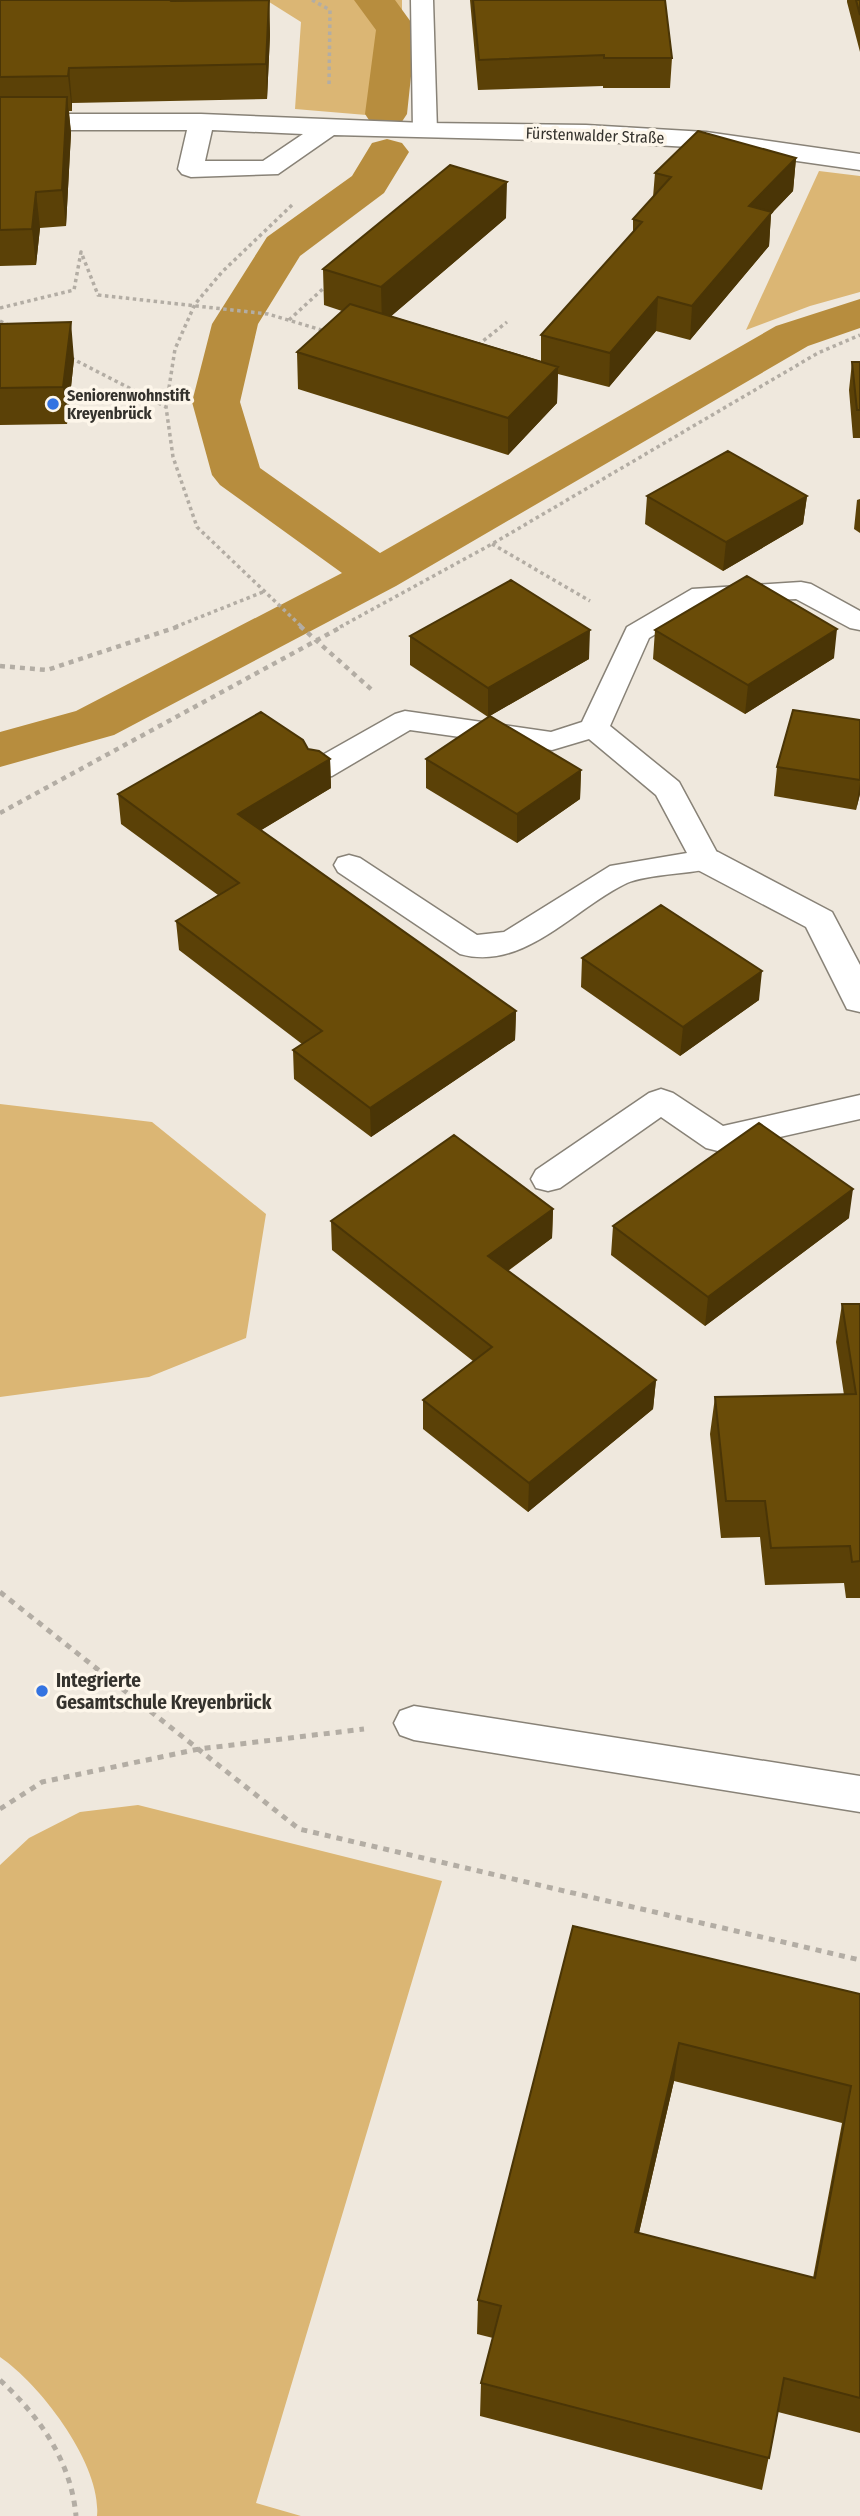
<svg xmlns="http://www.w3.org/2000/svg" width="860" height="2516" font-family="'Fira Sans Condensed',sans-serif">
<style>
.green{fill:#dbb674}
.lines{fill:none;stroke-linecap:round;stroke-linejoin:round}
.canal{fill:#b78d3e;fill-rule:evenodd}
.lane-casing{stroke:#888277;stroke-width:3}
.street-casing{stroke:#888277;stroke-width:3}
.path-far2{stroke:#b3ada4;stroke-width:3.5;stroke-dasharray:3.5 3.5;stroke-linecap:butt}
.path-far1{stroke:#b3ada4;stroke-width:4.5;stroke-dasharray:5 5;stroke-linecap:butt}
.path{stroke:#b3ada4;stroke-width:5;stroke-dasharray:6 6;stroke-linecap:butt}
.lane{fill:#fff;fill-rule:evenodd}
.street{fill:#fff;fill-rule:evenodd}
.wall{fill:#5b4107;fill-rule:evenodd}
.shaded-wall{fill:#4a3506}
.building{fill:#6a4c08;stroke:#4a3506;stroke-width:2;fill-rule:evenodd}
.poi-dot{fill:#3473e1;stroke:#fdf6ea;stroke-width:2.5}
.labels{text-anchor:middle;stroke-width:7;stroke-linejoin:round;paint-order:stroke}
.far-street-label{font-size:16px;fill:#34322d;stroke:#fdf6ea}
.far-poi-label{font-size:16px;font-weight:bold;fill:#34322d;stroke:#fdf6ea;text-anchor:start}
.poi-label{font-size:19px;font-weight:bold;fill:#34322d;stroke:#fdf6ea;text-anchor:start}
</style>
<rect width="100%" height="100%" fill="#efe8dd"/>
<path class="green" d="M 266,0 L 402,0 L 402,118 L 295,109 L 301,22 Z
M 819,171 L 860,176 L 860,292 L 810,306 L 746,330 Z
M 0,1104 L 152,1122 L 266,1214 L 246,1338 L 149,1377 L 0,1397 Z
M 138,1805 L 442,1881 L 256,2503 L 301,2516 L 97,2516 C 102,2465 41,2385 0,2357 L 0,1865 L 29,1838 L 80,1812 Z"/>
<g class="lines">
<path class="canal" d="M 354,0 L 395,0 L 416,29 L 407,114 L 401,123 L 386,127 L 371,123 L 365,114 L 376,30 Z
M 387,139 L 402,143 L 409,152 L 384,193 L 300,256 L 258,324 L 240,402 L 260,468 L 380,553 L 776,326 L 860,299 L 860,328 L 808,346 L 396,586 L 114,735 L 0,767 L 0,732 L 76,711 L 342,573 L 220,485 L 212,475 L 192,402 L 212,324 L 267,237 L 352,176 L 372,143 Z"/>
<g class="lane-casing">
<path id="lane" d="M 411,0 L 433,0 L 437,131 L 433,136 L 417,136 L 413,131 Z
M 801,582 L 811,584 L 860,611 L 860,630 L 850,628 L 796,599 L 708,603 L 649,638 L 610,726 L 679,782 L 721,860 L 717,867 C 693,874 647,874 627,883 C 574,908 524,972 460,954 L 338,872 L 334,865 L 338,858 L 349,855 L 360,858 L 477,935 L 504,932 L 610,866 L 687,853 L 656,795 L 589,739 L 552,750 L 410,730 L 332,776 L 321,778 L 310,776 L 306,769 L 310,762 L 395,714 L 405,711 L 551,732 L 582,722 L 627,627 L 692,589 Z
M 661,1089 L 673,1093 L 723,1126 L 860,1095 L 860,1119 L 718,1151 L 706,1148 L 661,1117 L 560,1188 L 548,1191 L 536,1188 L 531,1179 L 536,1170 L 649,1093 Z
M 414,1706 L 860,1776 L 860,1812 L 414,1740 L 400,1735 L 394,1723 L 400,1711 Z"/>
</g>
<g class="street-casing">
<path id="street" d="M 0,114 L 201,114 L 425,123 L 586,125 L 706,132 L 860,154 L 860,170 L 706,148 L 586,141 L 334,135 L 278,174 L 191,177 L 182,174 L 178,169 L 187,130 L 0,130 ZM 212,130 L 303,134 L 263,161 L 205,161 Z
M 706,849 L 718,852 L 832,912 L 860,965 L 860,1012 L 847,1009 L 806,927 L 694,868 L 689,860 L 694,852 Z"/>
</g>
<path class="path-far2" d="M 312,0 L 330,10 L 329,86
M 292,205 L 222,272 L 195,304 L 175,349 L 166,407 L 173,457 L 197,527 L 302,627
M 0,308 L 74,290 L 81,252 L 98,295 L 268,314 L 325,331
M 289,320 L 326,286
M 0,321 L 10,326
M 478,345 L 507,322
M 71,358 L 166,407
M 492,544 L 590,601
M 175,627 L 263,592
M 340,627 L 492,544 L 818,353 L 860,335"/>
<path class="path-far1" d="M 300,626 L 372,690
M 0,666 L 47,670 L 180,626
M 0,813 L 343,626"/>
<path class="path" d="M 0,1592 L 299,1829 L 860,1960
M 0,1809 L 42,1782 L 199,1749 L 364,1729
M 0,2380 C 40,2417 71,2461 76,2516"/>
<use href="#lane" class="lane"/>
<use href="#street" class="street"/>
</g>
<path class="wall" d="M 0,0 L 177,0 L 177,1 L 269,0 L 270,35 L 267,99 L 72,103 L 72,111 L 69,111 L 71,133 L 66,226 L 40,228 L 36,265 L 0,266 Z
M 470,0 L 665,0 L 672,58 L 670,88 L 603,88 L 603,86 L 478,90 Z
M 847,0 L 860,0 L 860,52 L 847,2 Z
M 796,158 L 793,191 L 771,214 L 769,246 L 690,340 L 656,331 L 609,387 L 558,374 L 557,403 L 508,455 L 298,389 L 297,352 L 342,311 L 324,305 L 323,269 L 506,218 L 391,316 L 541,361 L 541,335 L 633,233 L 633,219 L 653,197 L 655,173 Z
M 0,324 L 74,359 L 67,424 L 0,425 Z
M 852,362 L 860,362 L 860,438 L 853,438 L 849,390 Z
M 647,496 L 807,496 L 803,524 L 723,571 L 645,524 Z
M 860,499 L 860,533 L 854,529 L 857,500 Z
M 655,630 L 834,658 L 745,714 L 653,659 Z
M 410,636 L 589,659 L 488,717 L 410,665 Z
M 860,720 L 860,794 L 856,810 L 774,796 L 777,767 Z
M 308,749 L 330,759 L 331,788 L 261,830 L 516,1011 L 515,1040 L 371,1137 L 294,1079 L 293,1050 L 302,1044 L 179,950 L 176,921 L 218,895 L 121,824 L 118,794 Z
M 426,759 L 581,770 L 580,799 L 517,843 L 426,788 Z
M 582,958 L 759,1000 L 680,1056 L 581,987 Z
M 553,1209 L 552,1238 L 508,1271 L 656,1380 L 653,1409 L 528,1512 L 423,1429 L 423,1400 L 473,1361 L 332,1250 L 331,1221 Z
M 849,1218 L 705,1326 L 611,1255 L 613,1226 Z
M 842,1304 L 860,1304 L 860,1598 L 846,1598 L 844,1583 L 765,1585 L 760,1537 L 721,1538 L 710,1434 L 715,1397 L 844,1395 L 836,1342 Z
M 573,1926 L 860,1994 L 860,2433 L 778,2412 L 762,2490 L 480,2416 L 481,2383 L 493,2338 L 477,2334 L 478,2300 ZM 674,2081 L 842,2123 L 813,2278 L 639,2233 Z"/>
<path class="shaded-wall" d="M 269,0 L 270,35 L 267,99 L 266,64 Z
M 69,68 L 72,103 L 72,111 L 68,76 Z
M 67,97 L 71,133 L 66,226 L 62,190 Z
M 796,158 L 793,191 L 771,214 L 769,246 L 690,340 L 692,306 L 749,206 Z
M 507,182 L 506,218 L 382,324 L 381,287 Z
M 36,192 L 40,228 L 36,265 L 32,229 Z
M 658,297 L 656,331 L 609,387 L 610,353 Z
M 71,322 L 74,359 L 67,424 L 63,387 Z
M 558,367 L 557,403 L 508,455 L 508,418 Z
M 807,496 L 803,524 L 723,571 L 726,542 Z
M 837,629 L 834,658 L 745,714 L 748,685 Z
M 590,630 L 589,659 L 488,717 L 488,688 Z
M 330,759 L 331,788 L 240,843 L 238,814 Z
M 581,770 L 580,799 L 517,843 L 517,814 Z
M 860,782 L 860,794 L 856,810 Z
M 762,971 L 759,1000 L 680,1056 L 683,1027 Z
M 516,1011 L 515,1040 L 371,1137 L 370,1108 Z
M 853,1189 L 849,1218 L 705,1326 L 708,1297 Z
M 553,1209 L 552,1238 L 488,1285 L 488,1256 Z
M 656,1380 L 653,1409 L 528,1512 L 529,1483 Z
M 679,2043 L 674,2081 L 631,2267 L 635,2232 Z"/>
<path class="building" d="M 0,0 L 173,0 L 172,1 L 269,0 L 266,64 L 69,68 L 68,76 L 0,77 Z
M 473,0 L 665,0 L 672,58 L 604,58 L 604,55 L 479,60 Z
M 856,0 L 860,0 L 860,15 Z
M 0,97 L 67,97 L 62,190 L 36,192 L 32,229 L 0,230 Z
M 698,131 L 796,158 L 749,206 L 772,212 L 692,306 L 658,297 L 610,353 L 541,335 L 642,222 L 633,219 L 671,177 L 655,173 Z
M 450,165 L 507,182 L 381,287 L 323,269 Z
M 350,304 L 558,367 L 508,418 L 297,352 Z
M 71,322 L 63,387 L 0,388 L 0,324 Z
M 852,362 L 860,362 L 860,410 L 857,410 Z
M 728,451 L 807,496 L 726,542 L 647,496 Z
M 747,576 L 837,629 L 748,685 L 655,630 Z
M 511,580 L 590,630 L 488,688 L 410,636 Z
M 793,710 L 860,720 L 860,780 L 777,767 Z
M 261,712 L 303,740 L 308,749 L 319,751 L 330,759 L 238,814 L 516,1011 L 370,1108 L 293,1050 L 322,1031 L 176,921 L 239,883 L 118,794 Z
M 490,716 L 581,770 L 517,814 L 426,759 Z
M 661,905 L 762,971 L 683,1027 L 582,958 Z
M 759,1123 L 853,1189 L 708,1297 L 613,1226 Z
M 454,1135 L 553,1209 L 488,1256 L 656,1380 L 529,1483 L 423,1400 L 492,1347 L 331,1221 Z
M 842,1304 L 860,1304 L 860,1561 L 852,1562 L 850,1546 L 771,1548 L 765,1501 L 726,1501 L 715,1397 L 856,1394 Z
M 573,1926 L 860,1994 L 860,2398 L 784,2378 L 769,2458 L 481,2383 L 501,2306 L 478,2300 ZM 679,2043 L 851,2086 L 815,2278 L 635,2232 Z"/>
<g class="poi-dot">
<circle cx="53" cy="404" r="7"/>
<circle cx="42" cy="1691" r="7"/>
</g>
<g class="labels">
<g class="far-street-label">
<text transform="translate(595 135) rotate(2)" y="6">Fürstenwalder Straße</text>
</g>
<g class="far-poi-label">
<text x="67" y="401">Seniorenwohnstift<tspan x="67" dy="18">Kreyenbrück</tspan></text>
</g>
<g class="poi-label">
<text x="56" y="1687">Integrierte<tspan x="56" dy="22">Gesamtschule Kreyenbrück</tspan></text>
</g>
</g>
</svg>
